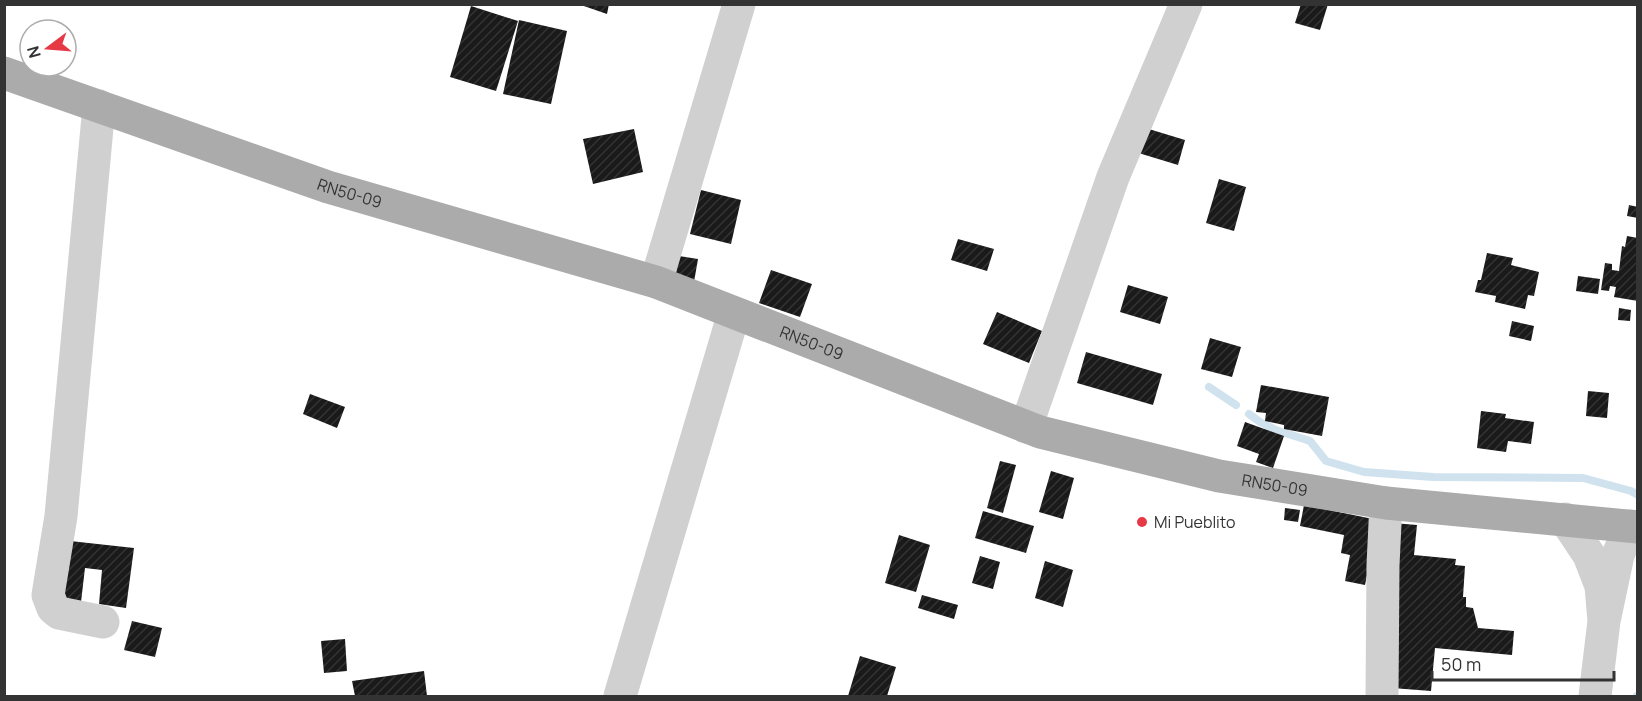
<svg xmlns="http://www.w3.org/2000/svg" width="1642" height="701" font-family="Manrope,sans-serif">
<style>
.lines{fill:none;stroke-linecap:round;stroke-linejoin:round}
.stream{stroke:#cfe2ee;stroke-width:8}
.building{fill:url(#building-hatch)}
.minor{stroke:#d0d0d0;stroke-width:33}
.major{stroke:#ababab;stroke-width:33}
.poi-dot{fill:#e63946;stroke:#fff;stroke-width:2}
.labels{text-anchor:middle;stroke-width:6;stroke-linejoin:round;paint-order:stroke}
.street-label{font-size:16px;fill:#333;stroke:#fff}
.poi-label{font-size:16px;fill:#333;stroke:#fff;text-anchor:start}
</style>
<defs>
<pattern id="building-hatch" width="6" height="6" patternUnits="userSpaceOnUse" patternTransform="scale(1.5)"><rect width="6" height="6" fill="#1a1a1a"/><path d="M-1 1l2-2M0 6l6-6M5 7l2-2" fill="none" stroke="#333"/></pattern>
</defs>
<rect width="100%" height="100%" fill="#fff"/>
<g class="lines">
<path class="stream" d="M 1209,387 L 1236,405
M 1249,414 L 1260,422 L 1276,430 L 1310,441 L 1326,461 L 1364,472 L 1433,477 L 1583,478 L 1631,491 L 1638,495
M 1637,696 L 1638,696"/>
</g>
<path class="building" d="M 578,4 L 609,4 L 607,14 Z
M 1301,4 L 1328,4 L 1320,30 L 1295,23 Z
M 471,6 L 518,21 L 496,91 L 450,77 Z
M 519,20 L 567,31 L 551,104 L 503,94 Z
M 1139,126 L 1185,140 L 1178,165 L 1132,151 Z
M 634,129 L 643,172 L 593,184 L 583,139 Z
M 1219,179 L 1246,187 L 1234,231 L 1206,223 Z
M 701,190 L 741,200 L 731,244 L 690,234 Z
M 1629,205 L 1638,207 L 1638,218 L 1627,216 Z
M 1627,236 L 1638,238 L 1638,301 L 1614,297 L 1616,287 L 1610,286 L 1609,291 L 1601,290 L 1605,263 L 1612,264 L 1612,270 L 1619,271 L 1622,246 L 1625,247 Z
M 958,239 L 994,249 L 987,271 L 951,260 Z
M 1487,253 L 1513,258 L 1511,265 L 1539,272 L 1534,296 L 1528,295 L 1525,309 L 1495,302 L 1496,296 L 1475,292 L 1478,280 L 1481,280 Z
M 679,256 L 698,259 L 694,282 L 675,278 Z
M 771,270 L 812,284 L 800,317 L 759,303 Z
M 1578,276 L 1600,279 L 1598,294 L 1576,291 Z
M 1128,285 L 1168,297 L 1160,324 L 1120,312 Z
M 1619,308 L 1631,310 L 1630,321 L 1618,320 Z
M 997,312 L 1042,331 L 1029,363 L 983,344 Z
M 1512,321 L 1534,326 L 1531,341 L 1509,336 Z
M 1210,338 L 1241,347 L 1232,377 L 1201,369 Z
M 1086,352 L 1162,374 L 1153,405 L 1077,383 Z
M 1261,385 L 1329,397 L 1322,436 L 1284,429 L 1284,425 L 1265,421 L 1266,413 L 1256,412 Z
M 1588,391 L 1609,393 L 1607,418 L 1586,416 Z
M 310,394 L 345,407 L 337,428 L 303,414 Z
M 1481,411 L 1506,414 L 1505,418 L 1534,422 L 1531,444 L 1508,441 L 1506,452 L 1477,448 Z
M 1245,422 L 1284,436 L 1273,468 L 1256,462 L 1259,454 L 1237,446 Z
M 1000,461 L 1016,465 L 1003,513 L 987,508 Z
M 1051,471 L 1074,478 L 1063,519 L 1039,512 Z
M 1304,505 L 1378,520 L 1365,585 L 1345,581 L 1350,555 L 1341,553 L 1344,535 L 1300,526 Z
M 1285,508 L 1300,510 L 1298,522 L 1284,520 Z
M 983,511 L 1034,526 L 1026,553 L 975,538 Z
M 1393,523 L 1417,525 L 1414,555 L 1456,559 L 1455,565 L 1465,566 L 1463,597 L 1466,597 L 1466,607 L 1473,608 L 1478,628 L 1514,631 L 1512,655 L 1435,648 L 1431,691 L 1392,688 Z
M 899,535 L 930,545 L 916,592 L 885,583 Z
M 61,540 L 134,548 L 126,608 L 99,604 L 102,570 L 85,568 L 81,602 L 55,600 Z
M 980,556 L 1000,562 L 993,589 L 972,583 Z
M 1045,561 L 1073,570 L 1063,607 L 1035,598 Z
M 922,595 L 958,605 L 954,619 L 918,608 Z
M 132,621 L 162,628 L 155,657 L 124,650 Z
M 345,639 L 347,671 L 324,673 L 321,641 Z
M 860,656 L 896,667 L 887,696 L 848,696 Z
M 424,671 L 427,696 L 355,696 L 352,681 Z"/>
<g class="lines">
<path class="minor" d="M 99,106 L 61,516 L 48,595 L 53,608 L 59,613 L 103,622
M 656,282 L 739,4
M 1026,427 L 1113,177 L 1186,4
M 1565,519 L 1589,555 L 1601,586 L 1604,621 L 1618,555 L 1630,526
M 620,696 L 734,313
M 1382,696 L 1383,565 L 1386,503
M 1595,696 L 1604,621"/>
<path class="major" id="s1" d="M 4,73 L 328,187 L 656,282 L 1040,432 L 1219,476 L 1386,503 L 1638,527"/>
</g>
<circle class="poi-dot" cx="1142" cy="522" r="6"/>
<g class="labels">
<g class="street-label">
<text dy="6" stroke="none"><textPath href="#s1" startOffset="366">RN50-09</textPath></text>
<text dy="6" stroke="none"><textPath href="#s1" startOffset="852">RN50-09</textPath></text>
<text dy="6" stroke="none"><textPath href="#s1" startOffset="1338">RN50-09</textPath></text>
</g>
<g class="poi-label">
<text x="1154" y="528">Mi Pueblito</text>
</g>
</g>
<rect width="1642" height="701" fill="none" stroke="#333333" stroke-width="12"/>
<g transform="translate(48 48) rotate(254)"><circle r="28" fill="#ffffff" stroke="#adadad" stroke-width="1.5"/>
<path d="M0-4.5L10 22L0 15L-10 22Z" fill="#e63946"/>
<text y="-9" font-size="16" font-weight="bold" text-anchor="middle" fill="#333333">N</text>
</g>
<path d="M1432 671v9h182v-9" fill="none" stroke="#333333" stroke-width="3"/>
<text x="1441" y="671" font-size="18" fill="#333333" stroke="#ffffff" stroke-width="4.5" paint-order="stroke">50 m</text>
</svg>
